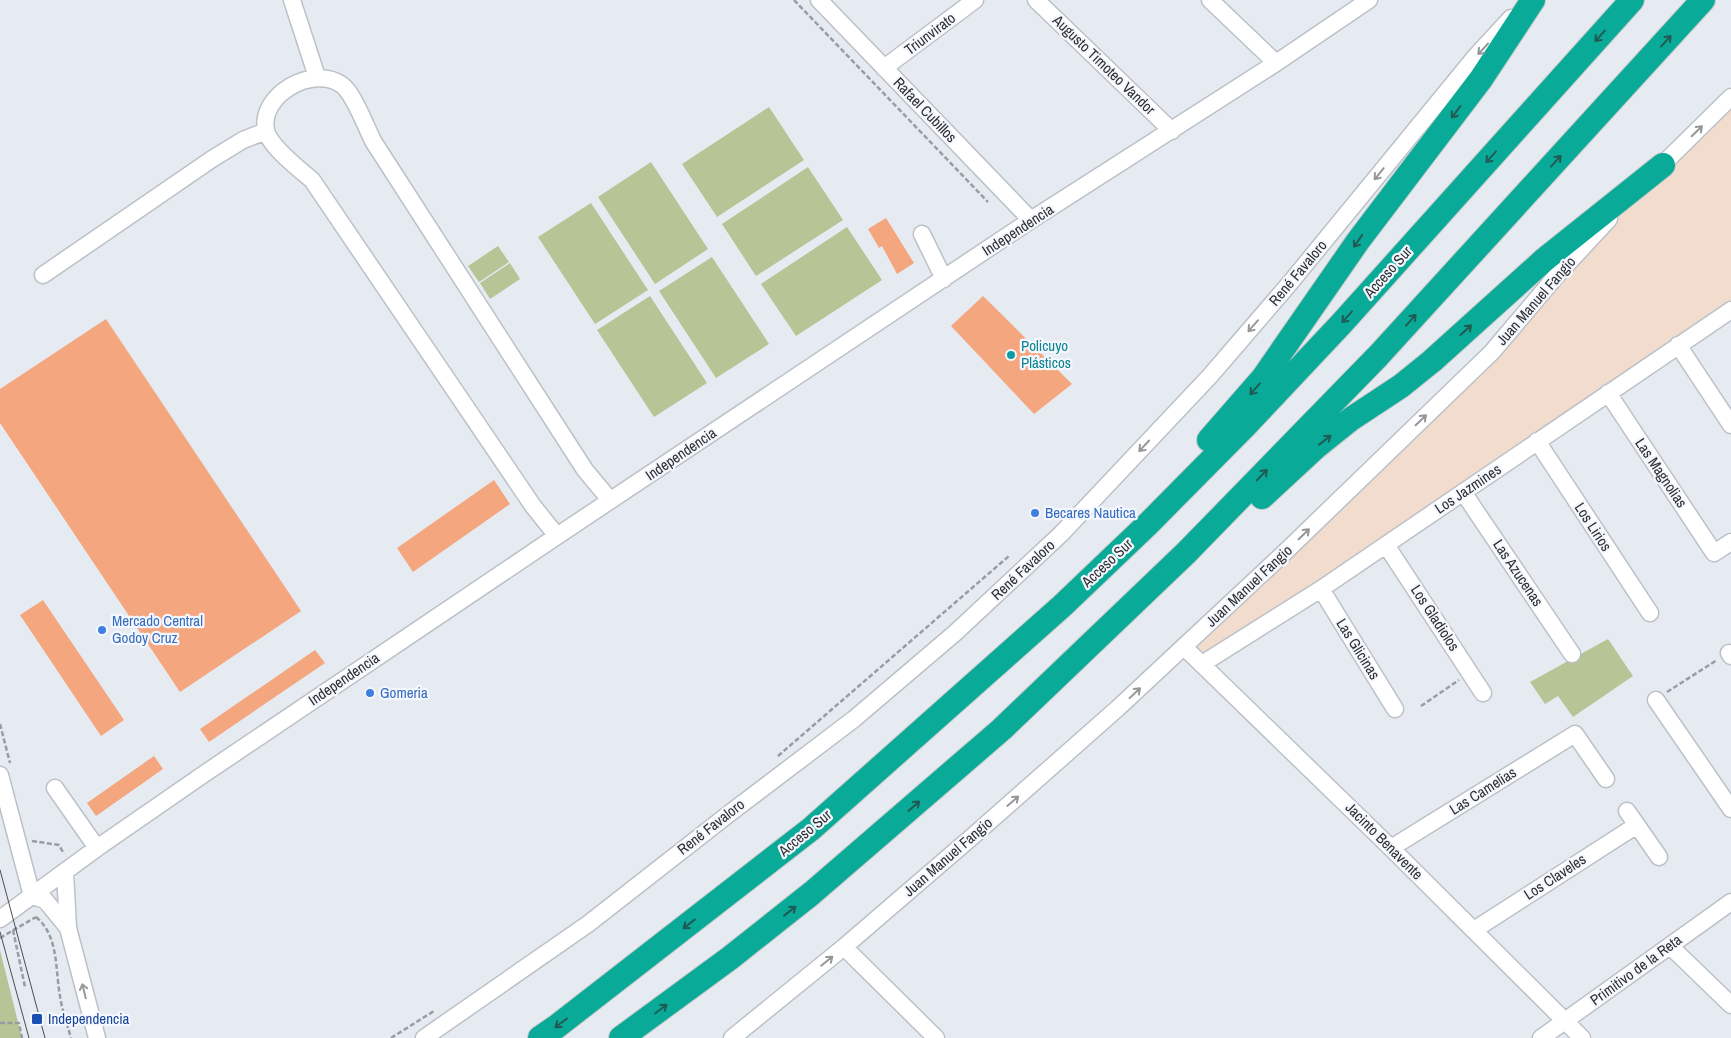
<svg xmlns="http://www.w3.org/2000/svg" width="1731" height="1038" font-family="'Archivo Narrow',sans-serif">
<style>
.industrial{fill:#f1dcce}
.green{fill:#b7c495}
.building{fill:#f4a67f}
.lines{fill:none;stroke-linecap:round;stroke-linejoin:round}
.minor-casing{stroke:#bcc1c8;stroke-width:19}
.highway-casing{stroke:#c8c9ca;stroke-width:26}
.path{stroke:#999da2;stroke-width:2.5;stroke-dasharray:5 2.5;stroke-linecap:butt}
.minor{stroke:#fff;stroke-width:16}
.highway{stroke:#09aa97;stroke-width:24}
.tram{stroke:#4a4d50;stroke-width:1}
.oneway{stroke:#205a55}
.oneway2{stroke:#969798}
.culture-dot{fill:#0f9aa8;stroke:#f4f8fe;stroke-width:2}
.shop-dot{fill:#3f7fe0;stroke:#f4f8fe;stroke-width:2}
.transit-dot{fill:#1a4fb4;stroke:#f4f8fe;stroke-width:2}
.labels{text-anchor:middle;stroke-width:4.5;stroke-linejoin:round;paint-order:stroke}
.street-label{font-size:15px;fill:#2d2f32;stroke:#f4f8fe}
.culture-label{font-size:15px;fill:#0d838f;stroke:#f4f8fe;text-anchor:start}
.shop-label{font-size:15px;fill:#366cbe;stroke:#f4f8fe;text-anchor:start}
.transit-label{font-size:15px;fill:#164399;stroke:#f4f8fe;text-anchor:start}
</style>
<rect width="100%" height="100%" fill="#e6ebf2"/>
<path class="industrial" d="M 1731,97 L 1731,310 L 1202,664 L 1184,647 L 1282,555 Z"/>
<path class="green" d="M 769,107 L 804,160 L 717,217 L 682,164 Z
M 651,162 L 708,249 L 655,284 L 598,197 Z
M 808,167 L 843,220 L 756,276 L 722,224 Z
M 591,203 L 648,290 L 595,324 L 538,237 Z
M 847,227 L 882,280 L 796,336 L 761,284 Z
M 498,246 L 509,262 L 479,282 L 468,266 Z
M 712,257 L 769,344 L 716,378 L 659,291 Z
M 510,263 L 520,279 L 490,299 L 480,283 Z
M 650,296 L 707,383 L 654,417 L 597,330 Z
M 1608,639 L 1633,676 L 1573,717 L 1558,696 L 1545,704 L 1530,682 Z
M 0,950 L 22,1038 L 0,1038 Z"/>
<path class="building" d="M 886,218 L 914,263 L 897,274 L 882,246 L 879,248 L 868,229 Z
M 983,296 L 1072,384 L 1034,414 L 951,326 Z
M 106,319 L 301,611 L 180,692 L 0,423 L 0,389 Z
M 494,480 L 510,504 L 413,572 L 397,548 Z
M 43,600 L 124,720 L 101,736 L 20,615 Z
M 315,650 L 325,663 L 209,742 L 200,729 Z
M 154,756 L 163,769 L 96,816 L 87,803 Z"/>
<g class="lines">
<g class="minor-casing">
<path id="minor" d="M 292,0 L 317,77
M 819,0 L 1031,220
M 1036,0 L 1172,131
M 1210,0 L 1276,63
M 884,68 L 975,0
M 1656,171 L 1731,97
M 922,234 L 944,279
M 43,275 L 212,159 L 243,140 L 266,131
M 1678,345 L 1731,425
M 1608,393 L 1714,553 L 1731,542
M 1537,441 L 1650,613
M 1463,492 L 1572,654
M 557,536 L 533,506 L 312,180 C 299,169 269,146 266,130 C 259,95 313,64 342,85 C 354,94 366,127 373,141 L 585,470 L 610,500
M 1386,545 L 1483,693
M 1321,589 L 1395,709
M 1184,647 L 1391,848 L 1582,1038
M 1729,653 L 1731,656
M 1202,664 L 1321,589 L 1731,310
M 1656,700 L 1731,809
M 0,775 L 32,896 L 45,900 L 68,928
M 55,788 L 97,848
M 1627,811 L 1659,857
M 1391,848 L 1575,734 L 1606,779
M 65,872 L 68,928 L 97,1038
M 0,919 L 97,848 L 204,774 L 557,536 L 1031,220 L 1276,63 L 1369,0
M 1474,930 L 1637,825
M 1670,946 L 1731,1005
M 844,947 L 936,1038
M 424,1038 L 588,924 L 730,813 L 854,719 L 955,633 L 1061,534 L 1210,376 L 1290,283 L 1475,57 L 1511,18
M 732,1038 L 844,947 L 973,836 L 1118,708 L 1282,555 L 1492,352 L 1557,275 L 1609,219
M 1541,1038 L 1731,902"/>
</g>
<g class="highway-casing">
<path id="highway" d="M 1209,440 L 1263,378 L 1358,241 L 1481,79 L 1533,0
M 1262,497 L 1316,447 L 1351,419 L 1401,386 L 1432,361 L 1544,260 L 1663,165
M 540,1038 L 556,1027 L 811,829 L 1062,606 L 1148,524 L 1246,425 L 1342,323 L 1632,0
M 621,1038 L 730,958 L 812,893 L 1002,729 L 1186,553 L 1378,356 L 1703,0"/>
</g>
<path class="path" d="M 794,0 L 988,202
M 1667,692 L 1717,660
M 1421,706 L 1459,680
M 0,724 L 10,763
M 778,756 L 1009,556
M 32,841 L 59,845 L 64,854
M 36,917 C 59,936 55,969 60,996 C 62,1010 67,1024 71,1038
M 13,930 L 25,987
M 0,938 L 36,917
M 0,1023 L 19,1023 L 22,1038
M 391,1038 L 434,1011"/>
<use href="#minor" class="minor"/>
<use href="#highway" class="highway"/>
<path class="tram" d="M 0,870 L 45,1038
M 0,932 L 29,1038"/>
</g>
<defs><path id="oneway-shaft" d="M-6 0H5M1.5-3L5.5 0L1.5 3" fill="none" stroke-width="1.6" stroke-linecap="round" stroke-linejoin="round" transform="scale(1.25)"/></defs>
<g class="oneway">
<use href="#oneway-shaft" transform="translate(1600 36) rotate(132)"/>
<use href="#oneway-shaft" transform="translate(1666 41) rotate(-48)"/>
<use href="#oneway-shaft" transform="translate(1456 112) rotate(127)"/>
<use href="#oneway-shaft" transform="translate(1491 157) rotate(132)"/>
<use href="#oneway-shaft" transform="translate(1556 161) rotate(-48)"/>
<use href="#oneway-shaft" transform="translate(1358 241) rotate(125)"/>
<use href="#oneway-shaft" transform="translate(1347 317) rotate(132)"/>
<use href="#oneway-shaft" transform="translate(1411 320) rotate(-48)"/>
<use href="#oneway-shaft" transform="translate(1466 330) rotate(-42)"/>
<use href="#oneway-shaft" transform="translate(1255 389) rotate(131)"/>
<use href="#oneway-shaft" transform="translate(1325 440) rotate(-38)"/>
<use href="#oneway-shaft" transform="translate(1262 475) rotate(-46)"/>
<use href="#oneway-shaft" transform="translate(914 806) rotate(-41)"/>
<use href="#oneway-shaft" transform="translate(790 911) rotate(-38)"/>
<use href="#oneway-shaft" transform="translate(689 924) rotate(142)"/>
<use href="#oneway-shaft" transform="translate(661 1009) rotate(-37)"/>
<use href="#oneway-shaft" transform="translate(561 1023) rotate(143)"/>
</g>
<g class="oneway2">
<use href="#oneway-shaft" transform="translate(1483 49) rotate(133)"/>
<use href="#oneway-shaft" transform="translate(1697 131) rotate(-44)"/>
<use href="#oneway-shaft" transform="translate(1379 174) rotate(129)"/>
<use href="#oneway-shaft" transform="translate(1253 326) rotate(131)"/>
<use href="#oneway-shaft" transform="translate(1421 420) rotate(-44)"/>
<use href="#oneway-shaft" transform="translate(1144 446) rotate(133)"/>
<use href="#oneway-shaft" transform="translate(1304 534) rotate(-44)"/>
<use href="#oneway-shaft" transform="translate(1135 693) rotate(-43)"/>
<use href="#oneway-shaft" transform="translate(1013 801) rotate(-41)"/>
<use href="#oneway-shaft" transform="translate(827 961) rotate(-39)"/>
<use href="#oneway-shaft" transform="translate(84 991) rotate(-104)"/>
</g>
<circle class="culture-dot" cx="1011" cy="355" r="5"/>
<g class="shop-dot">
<circle cx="1035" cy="513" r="5"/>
<circle cx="102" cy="630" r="5"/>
<circle cx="370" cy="693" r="5"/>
</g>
<rect class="transit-dot" x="31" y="1013" width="12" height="12" rx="2.5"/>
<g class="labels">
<g class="street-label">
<text transform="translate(930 34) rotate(-37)" y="5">Triunvirato</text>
<text transform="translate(1104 65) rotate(44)" y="5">Augusto Timoteo Vandor</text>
<text transform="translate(925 110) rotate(46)" y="5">Rafael Cubillos</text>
<text transform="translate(1018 230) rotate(-33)" y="5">Independencia</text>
<text transform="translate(1388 272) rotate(-48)" y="5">Acceso Sur</text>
<text transform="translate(1298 273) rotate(-50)" y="5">René Favaloro</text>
<text transform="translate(1536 301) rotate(-49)" y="5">Juan Manuel Fangio</text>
<text transform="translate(681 454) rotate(-34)" y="5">Independencia</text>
<text transform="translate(1661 473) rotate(56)" y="5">Las Magnolias</text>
<text transform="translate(1468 489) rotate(-34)" y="5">Los Jazmines</text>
<text transform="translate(1593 527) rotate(57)" y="5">Los Lirios</text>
<text transform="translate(1107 563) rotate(-43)" y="5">Acceso Sur</text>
<text transform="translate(1023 570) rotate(-43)" y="5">René Favaloro</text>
<text transform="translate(1518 573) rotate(56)" y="5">Las Azucenas</text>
<text transform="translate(1249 586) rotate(-43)" y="5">Juan Manuel Fangio</text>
<text transform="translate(1435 618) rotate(57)" y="5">Los Gladiolos</text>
<text transform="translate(1358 649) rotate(58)" y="5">Las Glicinas</text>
<text transform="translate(344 679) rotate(-34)" y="5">Independencia</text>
<text transform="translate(1483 791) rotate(-32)" y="5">Las Camelias</text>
<text transform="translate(711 827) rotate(-38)" y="5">René Favaloro</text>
<text transform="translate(805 833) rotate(-40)" y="5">Acceso Sur</text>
<text transform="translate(1384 841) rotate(45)" y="5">Jacinto Benavente</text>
<text transform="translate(948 857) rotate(-41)" y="5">Juan Manuel Fangio</text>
<text transform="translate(1555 877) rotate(-33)" y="5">Los Claveles</text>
<text transform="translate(1636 970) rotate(-36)" y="5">Primitivo de la Reta</text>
</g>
<g class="culture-label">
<text x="1021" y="351">Policuyo<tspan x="1021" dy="17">Plásticos</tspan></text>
</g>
<g class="shop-label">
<text x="1045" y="518">Becares Nautica</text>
<text x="112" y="626">Mercado Central<tspan x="112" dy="17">Godoy Cruz</tspan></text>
<text x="380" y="698">Gomeria</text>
</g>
<g class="transit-label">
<text x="48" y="1024">Independencia</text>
</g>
</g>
</svg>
